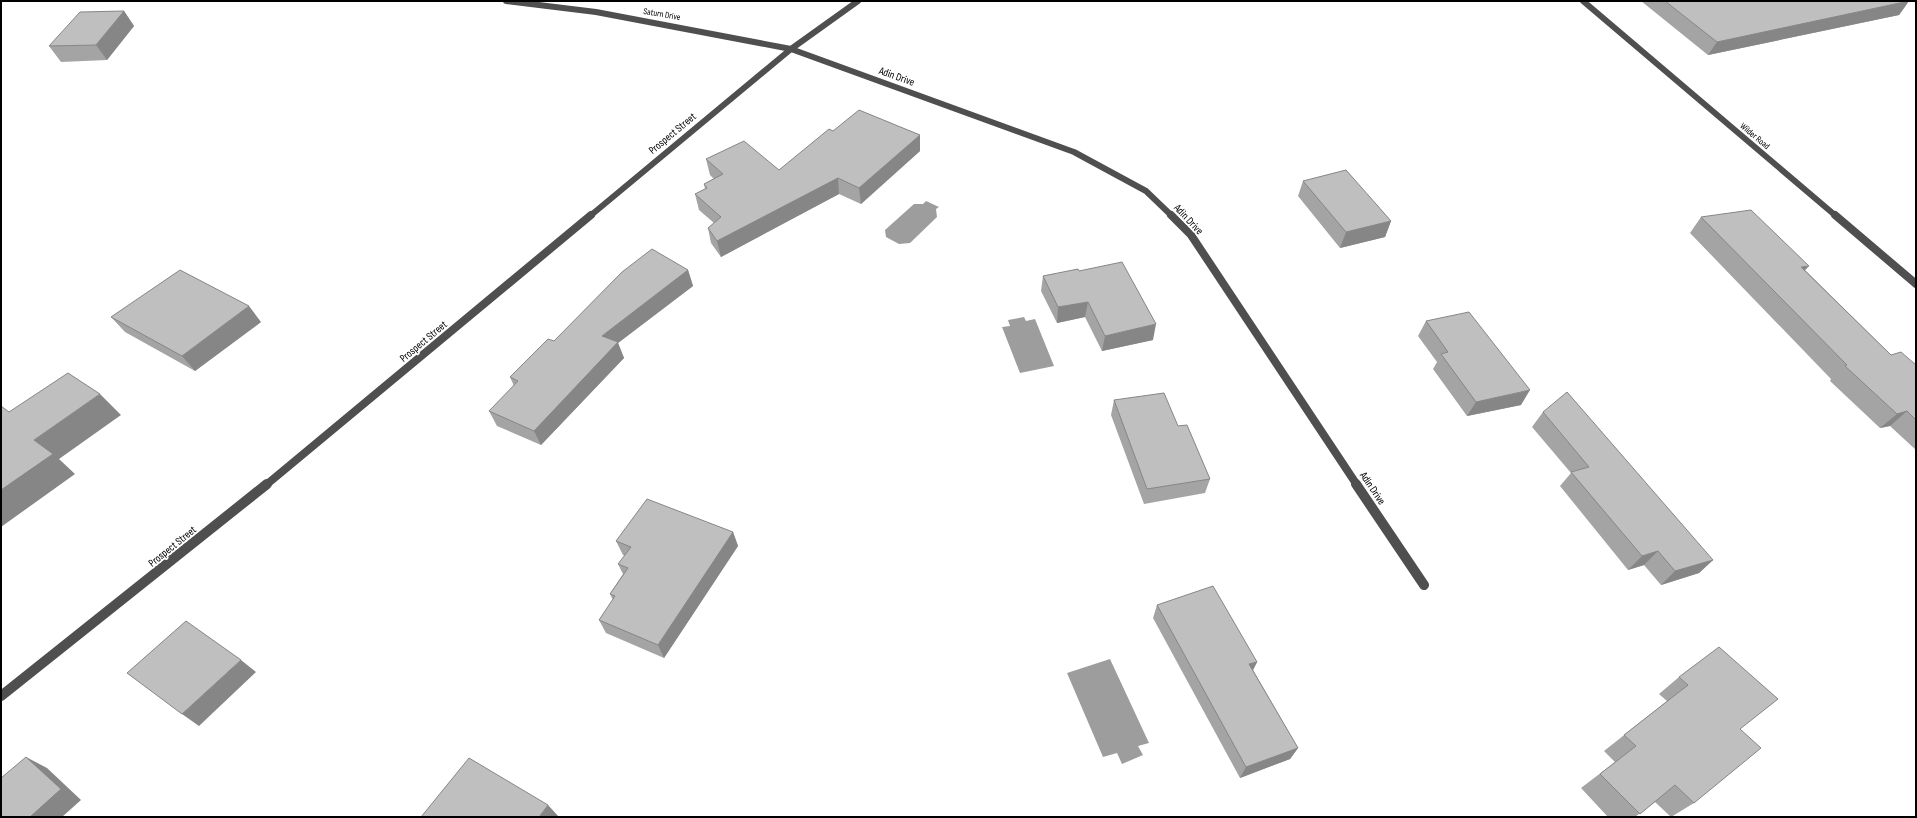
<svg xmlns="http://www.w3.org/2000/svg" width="1917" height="818" font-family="'Sofia Sans Condensed',sans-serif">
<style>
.water{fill:#9d9d9d}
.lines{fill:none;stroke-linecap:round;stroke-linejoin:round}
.minor-far2{stroke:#4f4f4f;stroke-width:6}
.minor-far1{stroke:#4f4f4f;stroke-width:8}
.minor{stroke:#4f4f4f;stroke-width:10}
.tertiary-far2{stroke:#4f4f4f;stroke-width:6}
.tertiary-far1{stroke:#4f4f4f;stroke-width:8}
.tertiary{stroke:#4f4f4f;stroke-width:10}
.wall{fill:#a4a4a4}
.shaded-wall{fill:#868686}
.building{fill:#bfbfbf;stroke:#868686}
.labels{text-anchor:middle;stroke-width:3.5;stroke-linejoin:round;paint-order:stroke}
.far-street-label{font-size:9px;fill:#000;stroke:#fff}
.street-label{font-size:11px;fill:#000;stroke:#fff}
</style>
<rect width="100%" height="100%" fill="#fff"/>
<path class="water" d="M 926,201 L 939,207 L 936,209 L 937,217 L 910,243 L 899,244 L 886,237 L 885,230 L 914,204 L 923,204 Z
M 1024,317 L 1026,321 L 1035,319 L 1054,366 L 1020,373 L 1002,327 L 1010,326 L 1008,320 Z
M 1110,659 L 1149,743 L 1138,746 L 1143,755 L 1122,764 L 1117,753 L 1103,757 L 1067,673 Z"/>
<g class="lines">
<path class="minor-far2" d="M 506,1 L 596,12 L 791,49 L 1074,152 L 1146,191 L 1172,216
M 1583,1 L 1836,216"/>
<path class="minor-far1" d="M 1171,215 L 1191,235 L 1357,485
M 1835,215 L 1916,284"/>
<path class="minor" d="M 1356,484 L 1424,585"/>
<path class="tertiary-far2" d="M 590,216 L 791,49 L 858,1"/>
<path class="tertiary-far1" d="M 266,485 L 591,215"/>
<path class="tertiary" d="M 1,696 L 267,484"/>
</g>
<path class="wall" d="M 1641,1 L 1909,1 L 1899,15 L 1708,55 Z
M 124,11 L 134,26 L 107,60 L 61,62 L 49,46 Z
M 833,131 L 920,135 L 920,151 L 861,204 L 839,194 L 721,257 L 711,243 L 708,228 L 714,223 L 699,210 L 695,194 L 705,189 L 704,184 L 714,179 L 710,175 L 706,159 L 779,170 Z
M 1303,181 L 1391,221 L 1385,237 L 1340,248 L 1298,196 Z
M 1701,217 L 1805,270 L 1891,355 L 1916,365 L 1916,450 L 1890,426 L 1880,428 L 1830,381 L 1831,379 L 1690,233 Z
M 688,270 L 693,286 L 618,343 L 624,358 L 541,445 L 497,426 L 489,411 L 514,386 L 510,377 L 554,341 Z
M 1079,271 L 1153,340 L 1102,351 L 1085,317 L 1057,323 L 1041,291 L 1043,276 Z
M 111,317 L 261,322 L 195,371 L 125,332 Z
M 1426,321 L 1521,405 L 1467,416 L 1433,369 L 1437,362 L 1418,336 Z
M 1114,400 L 1178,426 L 1210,479 L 1205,493 L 1144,504 L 1111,415 Z
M 1543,412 L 1713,560 L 1699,573 L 1661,585 L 1644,565 L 1628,570 L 1560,486 L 1571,473 L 1532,427 Z
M 733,532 L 738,546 L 664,658 L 606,633 L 599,620 L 613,600 L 610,594 L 623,574 L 618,564 L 625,556 L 623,555 L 616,541 Z
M 1157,605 L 1257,662 L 1253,670 L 1298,748 L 1290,759 L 1240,778 L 1153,618 Z
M 1679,677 L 1740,729 L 1694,803 L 1671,817 L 1655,802 L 1635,817 L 1608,817 L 1581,788 L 1615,762 L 1604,751 L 1667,701 L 1659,694 Z"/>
<path class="shaded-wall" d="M 1909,1 L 1899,15 L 1708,55 L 1717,42 Z
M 124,11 L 134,26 L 107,60 L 96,45 Z
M 920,135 L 920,151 L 861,204 L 859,188 Z
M 838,178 L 839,194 L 721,257 L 717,241 Z
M 1391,221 L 1385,237 L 1340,248 L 1346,232 Z
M 1809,266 L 1795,281 L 1801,267 Z
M 688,270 L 693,286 L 618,343 L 624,358 L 541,445 L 534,431 L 602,336 Z
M 1088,302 L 1085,317 L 1057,323 L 1058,307 Z
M 249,306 L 261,322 L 195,371 L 182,356 Z
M 1156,324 L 1153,340 L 1102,351 L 1105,336 Z
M 1530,390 L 1521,405 L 1467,416 L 1476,402 Z
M 100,394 L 121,415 L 59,459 L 75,474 L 1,527 L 1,490 L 34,440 Z
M 1907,411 L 1890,426 L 1880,428 L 1897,414 Z
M 733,532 L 738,546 L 664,658 L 658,645 Z
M 1658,551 L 1644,565 L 1628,570 L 1642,556 Z
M 1713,560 L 1699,573 L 1661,585 L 1675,571 Z
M 241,660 L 256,672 L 199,726 L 182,714 Z
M 1257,662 L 1251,674 L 1249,664 Z
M 1298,748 L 1290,759 L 1240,778 L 1246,767 Z
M 26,757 L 47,768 L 81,800 L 62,817 L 30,817 Z
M 548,805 L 559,817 L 539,817 Z"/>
<path class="building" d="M 1665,1 L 1909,1 L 1717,42 Z
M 124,11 L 96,45 L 49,46 L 80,12 Z
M 859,110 L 920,135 L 859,188 L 838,178 L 717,241 L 708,228 L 721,217 L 695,194 L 707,188 L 704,184 L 723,174 L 706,159 L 744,141 L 779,170 L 829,129 L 833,131 Z
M 1346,170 L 1391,221 L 1346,232 L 1303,181 Z
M 1751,210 L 1809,266 L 1801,267 L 1891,355 L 1901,352 L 1916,365 L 1916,420 L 1907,411 L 1897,414 L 1845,366 L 1847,365 L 1701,217 Z
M 652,249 L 688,270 L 602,336 L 618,342 L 534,431 L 489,411 L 518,381 L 510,377 L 548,339 L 554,341 L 622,272 Z
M 1122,262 L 1156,324 L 1105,336 L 1088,302 L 1058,307 L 1043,276 L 1078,269 L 1079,271 Z
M 180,270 L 249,306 L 182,356 L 111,317 Z
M 1469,312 L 1530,390 L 1476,402 L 1441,354 L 1448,352 L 1426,321 Z
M 68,373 L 100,394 L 34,440 L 53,454 L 1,490 L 1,406 L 9,412 Z
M 1567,392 L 1713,560 L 1675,571 L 1658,551 L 1642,556 L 1571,472 L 1589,467 L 1543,412 Z
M 1164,393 L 1178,426 L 1187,425 L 1210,479 L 1147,489 L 1114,400 Z
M 647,499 L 733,532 L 658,645 L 599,620 L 615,596 L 610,594 L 628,568 L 618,564 L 631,547 L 616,541 Z
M 1213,586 L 1257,662 L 1249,664 L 1298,748 L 1246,767 L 1157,605 Z
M 186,621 L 241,660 L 182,714 L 127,673 Z
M 1719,647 L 1778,699 L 1740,729 L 1761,748 L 1694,803 L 1675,785 L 1640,814 L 1600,774 L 1636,746 L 1624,735 L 1688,685 L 1679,677 Z
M 26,757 L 61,789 L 30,817 L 1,817 L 1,778 Z
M 469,758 L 548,805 L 539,817 L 421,817 Z"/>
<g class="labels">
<g class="far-street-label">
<text transform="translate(662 14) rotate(10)" y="3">Saturn Drive</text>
<text transform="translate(1755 136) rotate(40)" y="3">Wilder Road</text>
</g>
<g class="street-label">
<text transform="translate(897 76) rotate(20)" y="4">Adin Drive</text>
<text transform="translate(672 133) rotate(-40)" y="4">Prospect Street</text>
<text transform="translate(1189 219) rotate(47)" y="4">Adin Drive</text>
<text transform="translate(423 341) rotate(-40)" y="4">Prospect Street</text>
<text transform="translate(1373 488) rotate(56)" y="4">Adin Drive</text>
<text transform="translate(172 546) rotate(-39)" y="4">Prospect Street</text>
</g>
</g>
<rect width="1917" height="818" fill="none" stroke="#000000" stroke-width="4"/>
</svg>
